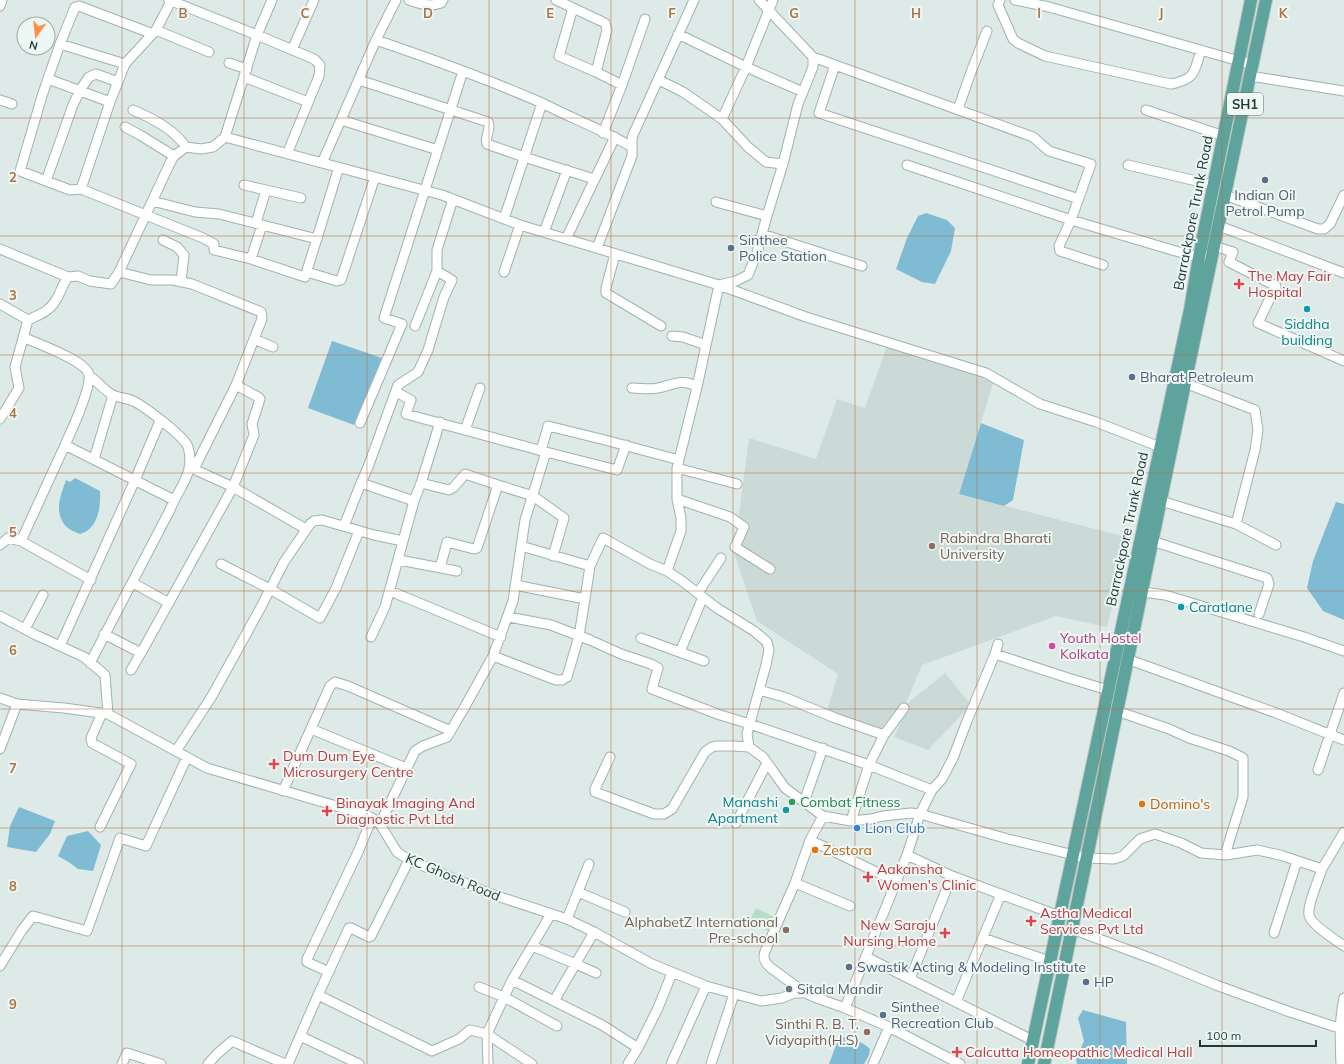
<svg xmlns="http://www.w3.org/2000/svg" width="1344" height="1064" font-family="Mulish,sans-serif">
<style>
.built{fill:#cbdad6}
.green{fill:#b4dec6}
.water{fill:#80bbd4}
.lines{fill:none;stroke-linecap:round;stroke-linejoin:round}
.minor-casing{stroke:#a0b2af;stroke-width:11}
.major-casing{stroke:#bcc4c3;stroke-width:14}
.minor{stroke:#fff;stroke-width:9}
.major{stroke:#5ea39c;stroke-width:12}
.grid{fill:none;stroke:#ae7344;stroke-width:1;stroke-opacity:0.55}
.service-dot{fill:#5c6f8a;stroke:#eef7f4;stroke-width:1.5}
.health-dot{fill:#e0444e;stroke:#eef7f4;stroke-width:1.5}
.culture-dot{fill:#0f9aa8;stroke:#eef7f4;stroke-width:1.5}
.education-dot{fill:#8d6e63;stroke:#eef7f4;stroke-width:1.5}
.hotel-dot{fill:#d1479c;stroke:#eef7f4;stroke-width:1.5}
.leisure-dot{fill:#2e9e5b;stroke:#eef7f4;stroke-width:1.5}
.food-dot{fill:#e8710a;stroke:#eef7f4;stroke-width:1.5}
.shop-dot{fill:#3f7fe0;stroke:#eef7f4;stroke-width:1.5}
.worship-dot{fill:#6b7280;stroke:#eef7f4;stroke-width:1.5}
.labels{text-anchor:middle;stroke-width:4;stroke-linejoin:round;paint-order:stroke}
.shield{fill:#eef7f4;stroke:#5c7370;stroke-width:1}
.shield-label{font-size:13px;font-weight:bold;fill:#1e3b38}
.service-label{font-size:14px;fill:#4e5e75;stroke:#eef7f4;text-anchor:start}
.street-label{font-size:14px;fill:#1e3b38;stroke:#eef7f4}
.health-label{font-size:14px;fill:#be3a42;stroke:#eef7f4;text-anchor:start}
.culture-label{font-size:14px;fill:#0d838f;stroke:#eef7f4}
.education-label{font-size:14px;fill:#785e54;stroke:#eef7f4;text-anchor:end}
.hotel-label{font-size:14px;fill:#b23c85;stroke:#eef7f4;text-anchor:start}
.leisure-label{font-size:14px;fill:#27864d;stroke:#eef7f4;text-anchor:start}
.food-label{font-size:14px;fill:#c56008;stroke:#eef7f4;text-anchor:start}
.shop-label{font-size:14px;fill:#366cbe;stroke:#eef7f4;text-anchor:start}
.worship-label{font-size:14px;fill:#5b616d;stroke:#eef7f4;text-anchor:start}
.grid-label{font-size:13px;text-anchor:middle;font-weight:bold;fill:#ae7344;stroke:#eef7f4;stroke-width:4;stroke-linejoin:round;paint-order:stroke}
</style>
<rect width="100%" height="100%" fill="#ddeae7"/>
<path class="built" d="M 887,346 L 994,380 L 959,494 L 1130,538 L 1107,627 L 1056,616 L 922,665 L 893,733 L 827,711 L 838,674 L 757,621 L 734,553 L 749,438 L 816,459 L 837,399 L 865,408 Z
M 945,673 L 971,705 L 928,750 L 894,737 L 908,703 Z"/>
<path class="green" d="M 756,908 L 776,918 L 771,932 L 749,922 Z"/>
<path class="water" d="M 926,213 L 947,220 L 955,228 L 951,251 L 935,284 L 922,282 L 896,269 L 907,238 L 918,216 Z
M 332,341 L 382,358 L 354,425 L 308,408 Z
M 981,423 L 1024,440 L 1013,500 L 1004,506 L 959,494 Z
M 75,478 L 100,491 C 101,507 98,529 80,534 C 75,532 67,529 64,524 C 54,510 61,495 66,480 L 70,482 Z
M 1336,502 L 1344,504 L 1344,620 L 1323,611 L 1307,588 L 1313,561 Z
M 19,807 L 55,821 L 50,834 L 36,852 L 7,847 L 10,826 Z
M 88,831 L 101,845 L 93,871 L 78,869 L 70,863 L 58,856 L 67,836 Z
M 1083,1010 L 1126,1022 L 1127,1064 L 1077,1064 L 1076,1060 L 1084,1041 L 1078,1018 Z
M 843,1037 C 853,1038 863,1042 870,1049 L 869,1055 L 864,1064 L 829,1064 L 838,1040 Z"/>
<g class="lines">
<g class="minor-casing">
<path id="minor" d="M 169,0 L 257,35 L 225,137 L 442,195 L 520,225 L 719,285 L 806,317 L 986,373 L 1040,404 L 1096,422 L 1160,447
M 272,0 L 257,35 L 314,59 L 320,65 L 319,76 L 287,154
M 409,0 C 420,4 430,7 441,3 L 443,0
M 556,0 L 605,23 L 607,30 L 596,72 L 622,85 L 603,133
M 1000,0 L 998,5 L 1013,39 L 1018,43 L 1045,56 L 1171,84 C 1196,79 1194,72 1201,50
M 1015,0 L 1049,7 L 1239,61 L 1253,64
M 0,6 L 2,0
M 573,8 L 559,56 L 596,72
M 156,30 L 209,52
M 678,34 L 746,67 L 803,92
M 376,40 L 396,0
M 60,44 L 42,96 L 20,171 L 70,190 L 81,189 L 110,102 L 125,64 L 60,44 L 75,7 L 79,6 L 153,34
M 292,50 L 314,0
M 813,57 L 1033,137 L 1049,151 L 1091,164 L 1071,220 L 1179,252 L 1199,257 L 1204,255
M 229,63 L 247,69
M 125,64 L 156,30 L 171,1
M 835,65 L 819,113 L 1079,199
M 1250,76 L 1344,91
M 244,77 L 308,102
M 48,79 L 110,102
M 359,80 L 488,122 C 492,129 484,137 487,144 L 524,157 L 594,179
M 659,80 L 683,92 L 722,119 L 748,147 L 766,162 L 783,164
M 622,85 L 645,19
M 0,100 L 12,104
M 958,109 L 971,72 L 987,31
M 133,110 C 152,118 174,129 186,147
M 1146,110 L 1224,136
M 722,119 L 746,67 L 773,0
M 341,120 L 438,150
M 125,127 L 140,135 L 174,156
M 322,163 L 376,40 C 432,59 487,79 542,103
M 907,165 L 1071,220 L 1059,246 L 1060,251 L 1103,265
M 1128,165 L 1214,185
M 46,181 L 73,105 L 80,90 L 89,77 L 96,74 L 118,82
M 244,185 L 266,190 L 256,223
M 81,189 L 203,238 L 214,244 L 214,250 L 251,259 L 305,277 L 339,167
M 266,190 L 301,198
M 1225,195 L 1318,229 L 1324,229 L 1330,224 L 1344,195
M 152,201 L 195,212 L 219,214 L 317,239
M 716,202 L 767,216
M 504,219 L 542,103 C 571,118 603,130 632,147
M 1219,226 L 1344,273
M 544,232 L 567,170
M 762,234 L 862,266
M 566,239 L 615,137
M 163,240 L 177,247 L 184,255 L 181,282
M 1214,246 L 1233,252 L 1229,262 L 1276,286 L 1258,323 L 1344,361
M 597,248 L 632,156 L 632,139 L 633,135 L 694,0
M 0,249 L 68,277
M 615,254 L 606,288 L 606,293 L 661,326
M 251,259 L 262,225
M 119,272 L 151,280 L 173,280 L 192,284 L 261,312 L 262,319 L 254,339 L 273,347
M 307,272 L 337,281 L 341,280 L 375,177
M 504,272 L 520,225
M 0,304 L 28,320 L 15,367 L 19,388 L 0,419
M 28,320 C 39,315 50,311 56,300 C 61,292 62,285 68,277 L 78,276 L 90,281 L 111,284 L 119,272 L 170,163 L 174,156 L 186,147 L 201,149 L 213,147 L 225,137
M 415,326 L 437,271
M 672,336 L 683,337 L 706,345
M 23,337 C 37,344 86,360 89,375 C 91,388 71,432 65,445 L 174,500
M 89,376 C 98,381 103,390 113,395 C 119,398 127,398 133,401 C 144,406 185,437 188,447 C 190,453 190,463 189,469 C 186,483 175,496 170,510 L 90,663
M 1185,383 L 1255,410 L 1258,430 L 1255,450 L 1236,524
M 632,388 C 640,388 650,390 658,388 C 672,385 683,378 697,387
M 396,392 L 411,400 L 406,414 L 546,452
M 360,423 L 402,324 L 384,318 L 463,71
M 465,430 L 480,388
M 541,451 L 548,426 L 605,440 L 679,460
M 94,459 L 113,395
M 189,467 L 233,487 L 254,435 L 252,424 L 260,399 L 258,397 L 236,385 L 254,339
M 677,468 L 737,484
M 194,469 L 236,385
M 421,483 L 440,422
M 498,485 L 533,496 L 564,518 L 553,556
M 677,499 L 730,517 L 744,527 L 735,547 L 770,569
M 414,501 L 421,483 L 449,490 L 454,487 L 465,474 L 498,485 L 477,548 L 474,549 L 447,542 L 440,568
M 1161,501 L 1236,524 L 1276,545
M 344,526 L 361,483
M 21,541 L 65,445
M 1152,541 L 1267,578 L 1269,584 L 1259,614
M 0,545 L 8,538 L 21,541 L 91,580
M 521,546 L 590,566
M 399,560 L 457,571
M 221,564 L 270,589 L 320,618 L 336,588 L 359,531
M 133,583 L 169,603
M 515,585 L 585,599 L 590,566 L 603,538 L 650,564 L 667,571
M 390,591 L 501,637
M 1136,591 L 1165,595 L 1304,637 L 1344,651
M 698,593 L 721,558
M 0,616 L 36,635 L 84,657 L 105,675 L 108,714
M 508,617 L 551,625 L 590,640 L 621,654 L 651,664 L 658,668 L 652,689 L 720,715 L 750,724 L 869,765 L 932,790
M 25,629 L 43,595
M 104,634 L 141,653 L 233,487 L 306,529
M 371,637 L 385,607 L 414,501 L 361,483 L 368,467 L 398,385 L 418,372 L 428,350 L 444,297 L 452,280 L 437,271 L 437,250 L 453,199
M 641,638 L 704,661
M 60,646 L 135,480 L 160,421
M 680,652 L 703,597
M 995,654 L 1068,678 L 1108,690
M 493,656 L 556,680 L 562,680 L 567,677 L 579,636 L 585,599
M 1127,659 L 1276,713 L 1344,740
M 131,670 L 141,653
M 759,690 L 784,697 L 835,718 L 884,735
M 0,698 L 17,704 L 64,708 L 108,714 L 207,768 L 360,813 L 372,818 L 380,824 L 397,852 L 409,860 L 491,894 L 567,919 L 594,932 L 652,964 L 706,986 L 761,1001 L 782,998 L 794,993 L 805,993 L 814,997 L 845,1008 L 889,1027 L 960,1064
M 1117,711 L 1169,729 L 1189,738 L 1229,751 L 1243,758 L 1243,797 L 1225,855
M 311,729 L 406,768
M 749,747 L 747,734 L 766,665 L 769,650 L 767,642 L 754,631 L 717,608 L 682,581 L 667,571 L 681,531 L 681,518 L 677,499 L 677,468 L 697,387 L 719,285 L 736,281 L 748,275 L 757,253 L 766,219 L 783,164 L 798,104 L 813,67 L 813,57 L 759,0
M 0,749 L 17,704
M 176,751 L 212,696 L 261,607 L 284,562 L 310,524 L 314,521 L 322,520 L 374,535 L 403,541
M 610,757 L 595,789 L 595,792 L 654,814 L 664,814 L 672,809 L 705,752 L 712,747 L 717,746 L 733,746 L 749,747 L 763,757 L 785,788 L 823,816 L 851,821 L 871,819 L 883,816 L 911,813 L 920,814 L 932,790 L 942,779 L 953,758 L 967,721 L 995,654 L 998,644
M 1318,770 L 1344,693
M 283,791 L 330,686 L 335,682 L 348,686 L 451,731
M 804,802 L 823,748
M 823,816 L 810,840 L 895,881
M 851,821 L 869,765 L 884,735 L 904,708
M 736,823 L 767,763
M 380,824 L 415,751 L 423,746 L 447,737 L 463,710 L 493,656 L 513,601 L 525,520 L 546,452 L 617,470 L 626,445
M 100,827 L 131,764 L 92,743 L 91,738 L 102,713
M 907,855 L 952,876 L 1059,916
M 1322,869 C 1319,879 1307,905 1309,915 C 1311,925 1336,940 1344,946
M 795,883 L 850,906
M 578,892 L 625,912
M 567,919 L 589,864
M 1072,929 L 1158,961 L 1216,985 L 1290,1012 L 1339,1028
M 1274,933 L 1297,861
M 983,938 L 1049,961
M 532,946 L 576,964 L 596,973
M 866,957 L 1032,1040
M 0,966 L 22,930 L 33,916 L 87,931 L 120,838 L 146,846 L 187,757
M 329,972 L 307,962 L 307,959 L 358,852 L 372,818
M 910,979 L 952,876
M 512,980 L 551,914
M 479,987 L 504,997 L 557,1026
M 805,993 L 771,968 C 764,962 762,957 766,949 L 795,883 L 810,840
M 318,995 L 349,928 L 351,928 L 369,937 L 371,936 L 409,860
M 554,1001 L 594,932
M 956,1002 L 1001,894
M 845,1008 L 907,855 L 920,814 L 1008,839 L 1086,858 L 1114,859 L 1123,856 L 1140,839 L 1155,834 L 1181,843 L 1201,853 L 1226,855 L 1257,850 L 1280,855 L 1322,869 L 1344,832
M 487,1034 L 532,1064
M 487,1034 L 488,1064
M 300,1036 L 359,1064
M 122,1064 L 127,1053 L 161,1064
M 208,1064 L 217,1054 L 232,1041 L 285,1064
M 288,1064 L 318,995 L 432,1051 L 459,1039 L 470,1030 L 487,1034 L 512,980 L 602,1025 L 638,1048 L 658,1008 L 672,973
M 628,1064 L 638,1048
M 671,1064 L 706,986
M 711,1064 L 734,994
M 873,1064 L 889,1027
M 1341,1064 C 1340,1040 1339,1021 1344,998"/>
</g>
<g class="major-casing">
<path id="major" d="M 1028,1064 L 1190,310 L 1199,257 L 1251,0
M 1044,1064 L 1180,407 L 1266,0"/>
</g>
<use href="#minor" class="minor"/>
<use href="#major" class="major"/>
</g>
<path class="grid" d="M 122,0 L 122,1064M 244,0 L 244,1064M 367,0 L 367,1064M 489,0 L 489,1064M 611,0 L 611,1064M 733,0 L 733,1064M 855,0 L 855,1064M 977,0 L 977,1064M 1100,0 L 1100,1064M 1222,0 L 1222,1064M 0,118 L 1344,118M 0,236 L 1344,236M 0,355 L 1344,355M 0,473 L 1344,473M 0,591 L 1344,591M 0,709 L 1344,709M 0,828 L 1344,828M 0,946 L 1344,946"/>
<g class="service-dot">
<circle cx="1265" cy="180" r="4"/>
<circle cx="731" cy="248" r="4"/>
<circle cx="1132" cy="377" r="4"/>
<circle cx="849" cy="967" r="4"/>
<circle cx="1086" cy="982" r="4"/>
<circle cx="883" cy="1015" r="4"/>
</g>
<g class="health-dot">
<path d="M1237 278h4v4h4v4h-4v4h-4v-4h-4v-4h4z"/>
<path d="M272 758h4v4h4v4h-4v4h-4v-4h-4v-4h4z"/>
<path d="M325 805h4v4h4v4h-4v4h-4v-4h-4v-4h4z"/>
<path d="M866 871h4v4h4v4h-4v4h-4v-4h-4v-4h4z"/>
<path d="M1029 915h4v4h4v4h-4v4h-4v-4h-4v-4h4z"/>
<path d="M943 927h4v4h4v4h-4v4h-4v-4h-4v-4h4z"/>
<path d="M955 1046h4v4h4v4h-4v4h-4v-4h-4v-4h4z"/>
</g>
<g class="culture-dot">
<circle cx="1307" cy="309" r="4"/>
<circle cx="1181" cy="607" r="4"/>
<circle cx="786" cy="810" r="4"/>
</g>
<g class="education-dot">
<circle cx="932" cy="546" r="4"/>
<circle cx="786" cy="930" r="4"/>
<circle cx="867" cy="1032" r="4"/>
</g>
<circle class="hotel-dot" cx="1052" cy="646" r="4"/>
<circle class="leisure-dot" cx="792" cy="802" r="4"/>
<g class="food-dot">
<circle cx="1142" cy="804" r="4"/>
<circle cx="815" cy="850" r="4"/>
</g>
<circle class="shop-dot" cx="857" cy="828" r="4"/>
<circle class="worship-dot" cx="789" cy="989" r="4"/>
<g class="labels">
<rect class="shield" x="1227" y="93" width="36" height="22" rx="3"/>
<g class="shield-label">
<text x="1245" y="109">SH1</text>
</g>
<g class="service-label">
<text x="1265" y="200" text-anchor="middle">Indian Oil<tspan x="1265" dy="16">Petrol Pump</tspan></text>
<text x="739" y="245">Sinthee<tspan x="739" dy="16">Police Station</tspan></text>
<text x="1140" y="382">Bharat Petroleum</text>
<text x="857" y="972">Swastik Acting &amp; Modeling Institute</text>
<text x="1094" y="987">HP</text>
<text x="891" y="1012">Sinthee<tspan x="891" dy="16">Recreation Club</tspan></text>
</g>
<g class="street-label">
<text transform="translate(1193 213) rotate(-79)" y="5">Barrackpore Trunk Road</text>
<text transform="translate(1127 529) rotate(-78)" y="5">Barrackpore Trunk Road</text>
<text transform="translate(453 877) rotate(23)" y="5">KC Ghosh Road</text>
</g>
<g class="health-label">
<text x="1248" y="281">The May Fair<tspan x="1248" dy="16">Hospital</tspan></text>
<text x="283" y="761">Dum Dum Eye<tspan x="283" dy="16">Microsurgery Centre</tspan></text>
<text x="336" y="808">Binayak Imaging And<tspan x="336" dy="16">Diagnostic Pvt Ltd</tspan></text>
<text x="877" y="874">Aakansha<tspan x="877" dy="16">Women's Clinic</tspan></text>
<text x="1040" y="918">Astha Medical<tspan x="1040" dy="16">Services Pvt Ltd</tspan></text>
<text x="936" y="930" text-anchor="end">New Saraju<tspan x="936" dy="16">Nursing Home</tspan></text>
<text x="965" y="1057">Calcutta Homeopathic Medical Hall</text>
</g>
<g class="culture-label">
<text x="1307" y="329">Siddha<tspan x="1307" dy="16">building</tspan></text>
<text x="1189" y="612" text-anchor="start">Caratlane</text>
<text x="778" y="807" text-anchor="end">Manashi<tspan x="778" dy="16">Apartment</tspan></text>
</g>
<g class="education-label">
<text x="940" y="543" text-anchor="start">Rabindra Bharati<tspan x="940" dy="16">University</tspan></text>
<text x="778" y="927">AlphabetZ International<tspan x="778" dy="16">Pre-school</tspan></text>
<text x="859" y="1029">Sinthi R. B. T.<tspan x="859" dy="16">Vidyapith(H.S)</tspan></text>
</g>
<g class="hotel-label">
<text x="1060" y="643">Youth Hostel<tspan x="1060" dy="16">Kolkata</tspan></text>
</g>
<g class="leisure-label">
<text x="800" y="807">Combat Fitness</text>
</g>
<g class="food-label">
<text x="1150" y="809">Domino's</text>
<text x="823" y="855">Zestora</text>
</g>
<g class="shop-label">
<text x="865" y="833">Lion Club</text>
</g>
<g class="worship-label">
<text x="797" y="994">Sitala Mandir</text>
</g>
</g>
<g class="grid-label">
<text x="183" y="18">B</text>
<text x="305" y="18">C</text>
<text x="428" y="18">D</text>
<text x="550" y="18">E</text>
<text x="672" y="18">F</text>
<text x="794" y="18">G</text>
<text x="916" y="18">H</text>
<text x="1039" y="18">I</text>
<text x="1161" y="18">J</text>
<text x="1283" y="18">K</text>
<text x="13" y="182">2</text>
<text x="13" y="300">3</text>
<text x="13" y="418">4</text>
<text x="13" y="537">5</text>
<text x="13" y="655">6</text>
<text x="13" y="773">7</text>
<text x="13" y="891">8</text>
<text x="13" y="1009">9</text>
</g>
<g transform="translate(36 36) rotate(195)"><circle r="19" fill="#eef7f4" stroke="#9baca9"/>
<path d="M0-3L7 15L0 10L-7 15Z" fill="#fc914a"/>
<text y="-6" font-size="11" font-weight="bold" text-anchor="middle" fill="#1e3b38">N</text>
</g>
<path d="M1200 1040v6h116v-6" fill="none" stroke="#1e3b38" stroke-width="2"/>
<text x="1206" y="1040" font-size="12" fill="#1e3b38" stroke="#eef7f4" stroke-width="3" paint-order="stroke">100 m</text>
</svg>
